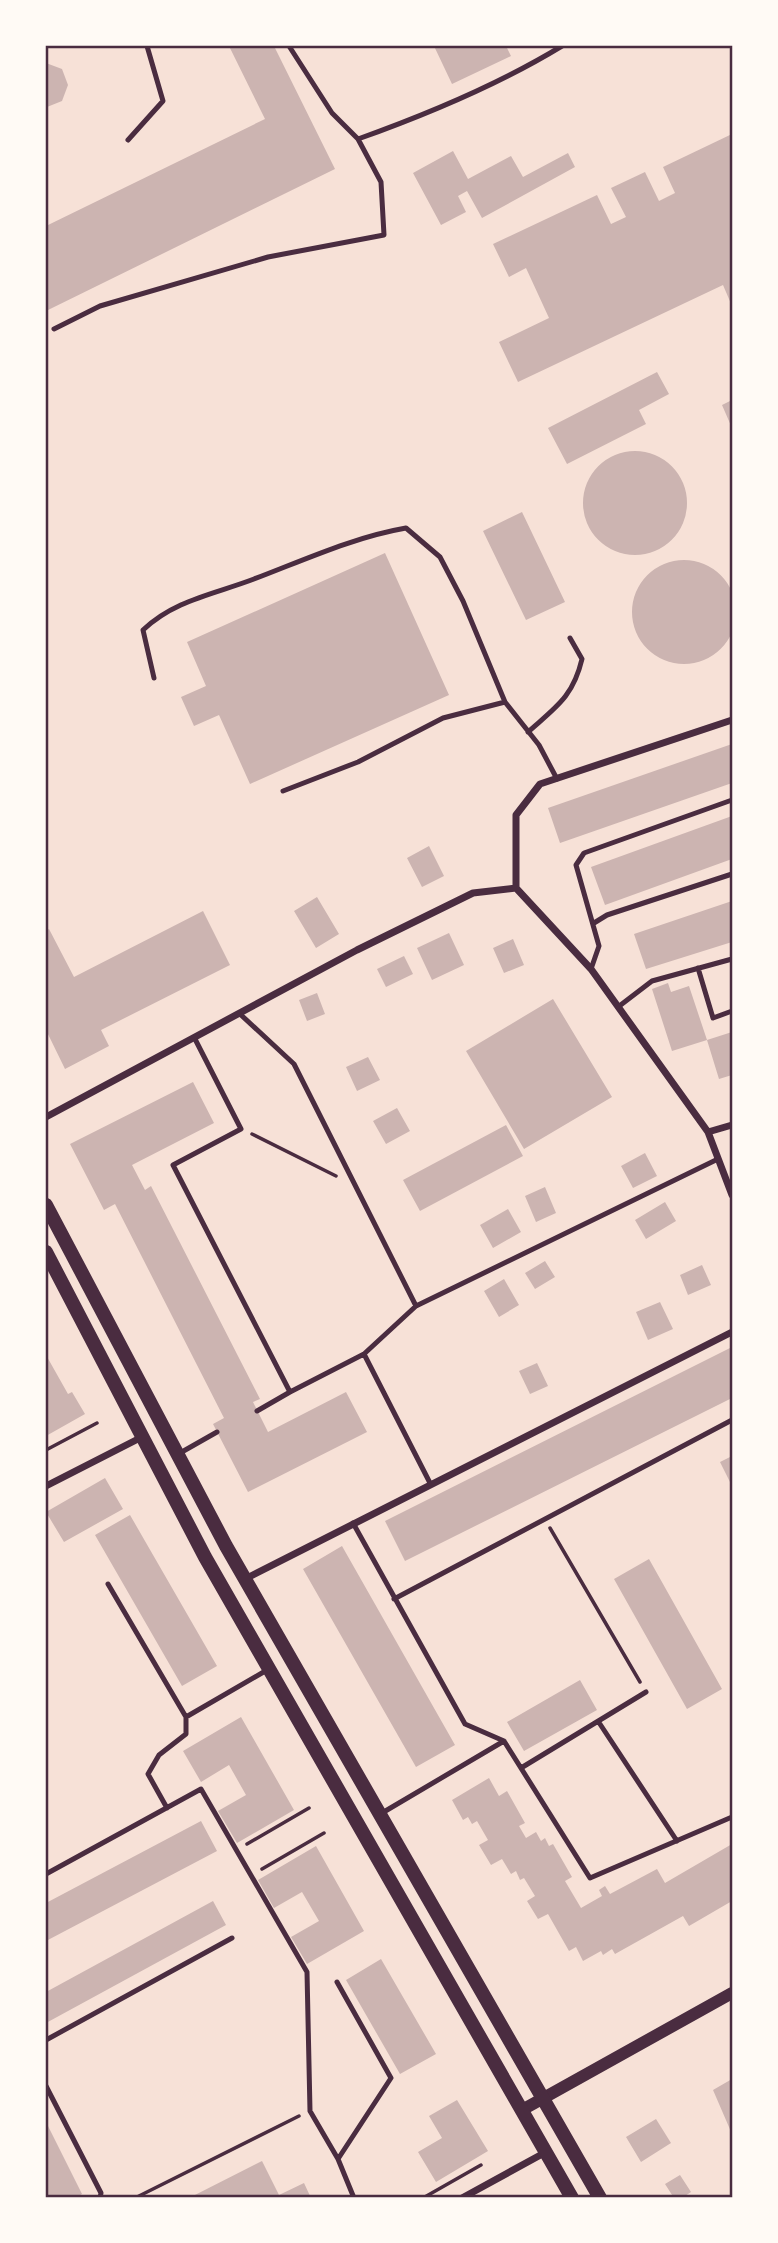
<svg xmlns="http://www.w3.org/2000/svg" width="778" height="2243" font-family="'Source Sans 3',sans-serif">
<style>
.building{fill:#ccb4b1}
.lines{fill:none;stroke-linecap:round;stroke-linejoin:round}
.path{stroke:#4a2c40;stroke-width:3.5}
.service{stroke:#4a2c40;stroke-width:5}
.minor{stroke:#4a2c40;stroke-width:7}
.tertiary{stroke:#4a2c40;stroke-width:12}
.secondary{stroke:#4a2c40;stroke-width:14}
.neatline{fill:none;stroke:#4a2c40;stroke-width:2.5}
</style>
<rect width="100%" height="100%" fill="#f7e1d7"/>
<path class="building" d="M 229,46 L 274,46 L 335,169 L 46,311 L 46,226 L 265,119 Z
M 434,46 L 506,46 L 511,56 L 452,84 Z
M 46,63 L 62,69 L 68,85 L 62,101 L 47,107 Z
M 732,134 L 732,306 L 723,285 L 518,382 L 499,342 L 549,318 L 526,268 L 509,277 L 493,244 L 597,195 L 611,224 L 626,217 L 611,188 L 645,172 L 659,201 L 675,193 L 663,167 Z
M 453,151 L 468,179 L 511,156 L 523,177 L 568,153 L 575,167 L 482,218 L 467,191 L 458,196 L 466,212 L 441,225 L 413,173 Z
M 657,372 L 669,394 L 639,410 L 646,424 L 567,464 L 548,428 Z
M 732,400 L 732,428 L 722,405 Z
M583 503a52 52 0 1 1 104 0a52 52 0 1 1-104 0Z
M 522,512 L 565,602 L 526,620 L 483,531 Z
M 385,553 L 449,695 L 250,784 L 219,715 L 194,726 L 181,697 L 206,686 L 187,642 Z
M632 612a52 52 0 1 1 104 0a52 52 0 1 1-104 0Z
M 732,744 L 732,783 L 560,843 L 548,808 Z
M 732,816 L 732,859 L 605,905 L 591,867 Z
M 429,846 L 444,876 L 422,887 L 407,858 Z
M 317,897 L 339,934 L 316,948 L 294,911 Z
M 732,901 L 732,942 L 646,969 L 634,934 Z
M 203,911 L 230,965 L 101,1030 L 109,1046 L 65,1069 L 46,1030 L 46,931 L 49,929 L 74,977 Z
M 449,933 L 464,965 L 432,980 L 417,948 Z
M 513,939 L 524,965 L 504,973 L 493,948 Z
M 404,956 L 413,974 L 386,987 L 377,969 Z
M 668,983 L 671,992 L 689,986 L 707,1040 L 732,1032 L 732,1075 L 719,1079 L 707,1040 L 672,1051 L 652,989 Z
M 317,993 L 325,1014 L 307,1021 L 299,1000 Z
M 553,999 L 612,1097 L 524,1149 L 466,1051 Z
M 368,1057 L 380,1080 L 357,1091 L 346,1067 Z
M 193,1082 L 214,1123 L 132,1165 L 145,1190 L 151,1186 L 260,1399 L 253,1402 L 268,1432 L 346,1392 L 367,1432 L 248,1492 L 213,1424 L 224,1418 L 115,1204 L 104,1210 L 70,1144 Z
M 397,1108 L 410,1131 L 386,1144 L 373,1121 Z
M 506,1125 L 523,1156 L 420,1211 L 403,1180 Z
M 645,1153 L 657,1176 L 633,1188 L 621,1166 Z
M 545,1187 L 556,1213 L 536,1222 L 525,1196 Z
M 665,1202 L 676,1221 L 646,1239 L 635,1220 Z
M 508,1209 L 521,1232 L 493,1248 L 480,1225 Z
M 545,1261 L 555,1277 L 535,1289 L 525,1273 Z
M 702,1265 L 711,1285 L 688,1295 L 680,1275 Z
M 504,1279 L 519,1305 L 499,1317 L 484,1291 Z
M 660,1302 L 673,1329 L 648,1340 L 636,1312 Z
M 732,1347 L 732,1398 L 405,1561 L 385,1521 Z
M 46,1355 L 68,1394 L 72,1392 L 85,1414 L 46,1436 Z
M 537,1363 L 548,1386 L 530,1394 L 519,1371 Z
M 732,1456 L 732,1486 L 720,1462 Z
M 105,1478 L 123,1509 L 64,1542 L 46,1512 Z
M 130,1515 L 217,1666 L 182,1686 L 95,1535 Z
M 342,1546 L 455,1745 L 416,1767 L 303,1569 Z
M 649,1559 L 722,1689 L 687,1709 L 614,1579 Z
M 580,1680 L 597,1710 L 524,1751 L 507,1722 Z
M 241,1717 L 294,1810 L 237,1843 L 218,1811 L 246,1795 L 229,1765 L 201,1782 L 183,1751 Z
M 489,1778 L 499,1796 L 507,1791 L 525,1823 L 519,1826 L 526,1838 L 536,1832 L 541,1841 L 545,1838 L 549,1846 L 553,1844 L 572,1877 L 565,1881 L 581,1908 L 602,1896 L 599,1890 L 605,1886 L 610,1894 L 657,1869 L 665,1883 L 732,1844 L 732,1901 L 689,1926 L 683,1916 L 615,1954 L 612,1949 L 603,1955 L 601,1951 L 583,1961 L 576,1947 L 569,1951 L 548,1914 L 538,1919 L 527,1901 L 535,1896 L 524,1878 L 520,1880 L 516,1871 L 511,1874 L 502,1859 L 491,1865 L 479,1845 L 488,1840 L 477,1821 L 472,1824 L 468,1817 L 463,1820 L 452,1800 Z
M 201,1821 L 217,1851 L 46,1941 L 46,1903 Z
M 316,1846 L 364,1931 L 307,1964 L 291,1937 L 319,1921 L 302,1892 L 274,1908 L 258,1880 Z
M 213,1901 L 226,1925 L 46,2023 L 46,1992 Z
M 381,1959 L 436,2054 L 400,2074 L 346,1980 Z
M 732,2079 L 732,2134 L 713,2090 Z
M 457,2100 L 488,2151 L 436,2182 L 418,2152 L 442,2138 L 429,2116 Z
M 656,2119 L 671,2143 L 641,2162 L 626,2137 Z
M 46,2122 L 82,2194 L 75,2198 L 46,2198 Z
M 262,2161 L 279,2195 L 304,2183 L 311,2198 L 189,2198 Z
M 680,2175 L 691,2192 L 682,2198 L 674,2198 L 665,2184 Z"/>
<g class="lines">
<path class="path" d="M 252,1134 L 336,1176
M 46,1450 L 97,1423
M 550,1528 L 640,1682
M 247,1844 L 309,1808
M 262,1869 L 324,1833
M 135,2198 L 299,2116
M 423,2198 L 481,2165"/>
<path class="service" d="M 289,46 L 332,113 L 358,139 C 428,114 498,85 562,46
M 128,140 L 163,101 L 147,46
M 54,329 L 100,306 L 268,257 L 384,235 L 381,182 L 358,139
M 154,678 L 143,630 C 174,600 215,594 254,579 C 304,560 354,537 406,528 L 440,557 L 463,601 L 505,702 L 539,745 L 557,779
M 528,732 C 556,707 573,697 582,659 L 570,638
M 283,791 L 358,762 L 443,718 L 505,702
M 594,923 L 607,915 L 732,874
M 698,968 L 713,1018 L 732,1011
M 591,969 L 599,946 L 576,865 L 584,853 L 732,800
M 618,1007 L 652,981 L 732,959
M 240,1014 L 294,1064 L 416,1306
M 195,1039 L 241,1129 L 173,1165 L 290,1392 L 364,1354 L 430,1483
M 364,1354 L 416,1306 L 718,1159
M 257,1411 L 290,1392
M 180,1453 L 217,1432
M 353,1523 L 465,1724 L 504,1741
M 108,1584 L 186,1717 L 267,1670
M 394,1599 L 732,1420
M 598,1721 L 677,1841
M 521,1768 L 646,1692
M 167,1808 L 148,1774 L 159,1755 L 186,1734 L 186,1717
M 382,1813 L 504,1741 L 590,1878 L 732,1817
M 46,1874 L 201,1789 L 307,1972 L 310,2111 L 338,2159
M 337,1982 L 391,2078 L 338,2159 L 354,2198
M 46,2040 L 232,1938
M 46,2086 L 101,2193 L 100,2198"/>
<path class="minor" d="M 732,720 L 540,784 L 516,815 L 516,888 L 591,969 L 708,1132 L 732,1195
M 46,1117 L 357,950 L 473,893 L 516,888
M 708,1132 L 732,1125
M 46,1486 L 142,1437
M 245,1579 L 732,1332
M 462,2198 L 546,2152"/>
<path class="tertiary" d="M 522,2110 L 732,1993"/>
<path class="secondary" d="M 46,1205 L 226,1546 L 600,2198
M 46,1252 L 205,1557 L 572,2198"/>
</g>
<rect width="778" height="2243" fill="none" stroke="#fffaf5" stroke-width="94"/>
<rect x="47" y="47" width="684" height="2149" class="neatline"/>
</svg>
